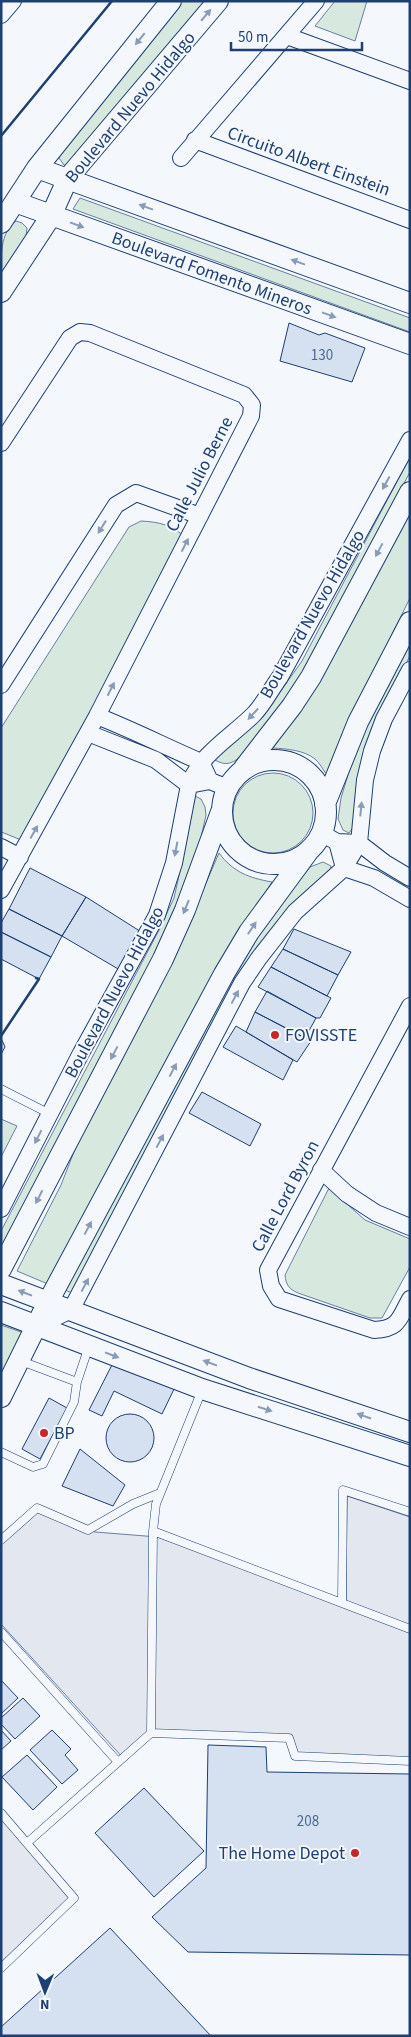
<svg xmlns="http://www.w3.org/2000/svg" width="411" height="2037" font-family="'Source Sans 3',sans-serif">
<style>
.green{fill:#d7e8df;stroke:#687fa3}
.parking{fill:#e3e8f0;stroke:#687fa3}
.building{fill:#d5e0f0;stroke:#1d3f73}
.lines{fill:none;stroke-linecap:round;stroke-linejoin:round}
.service-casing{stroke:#1d3f73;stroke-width:9}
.minor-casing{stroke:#1d3f73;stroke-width:18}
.tertiary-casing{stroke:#1d3f73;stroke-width:22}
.service{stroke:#f4f7fb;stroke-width:8}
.minor{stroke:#f4f7fb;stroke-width:16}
.tertiary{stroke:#f4f7fb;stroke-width:20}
.wall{stroke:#1d3f73;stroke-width:2.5}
.oneway{fill:#889bb7}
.poi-dot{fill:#c62828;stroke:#f4f7fb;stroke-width:2}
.labels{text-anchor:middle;stroke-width:4;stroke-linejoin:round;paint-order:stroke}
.number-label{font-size:15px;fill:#4b6792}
.street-label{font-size:18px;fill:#1d3f73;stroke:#f4f7fb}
.poi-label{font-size:18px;fill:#1d3f73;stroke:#f4f7fb;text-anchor:start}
</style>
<rect width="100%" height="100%" fill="#f4f7fb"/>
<path class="green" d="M 180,1 L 206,1 L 70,166 L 64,165 L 59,158 L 59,152 Z
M 335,1 L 367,1 L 355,41 L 315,26 Z
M 80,198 L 410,318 L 410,332 L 73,209 Z
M 16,221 L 22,223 L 27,228 L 26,237 L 1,276 C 1,255 0,233 16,221 Z
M 410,457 L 410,472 L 309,663 L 287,698 L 240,757 C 231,764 226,766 215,760 L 275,699 L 302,661 Z
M 410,510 L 410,598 L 350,719 L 327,775 C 323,770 320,763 315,759 C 304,750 287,749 273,748 L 308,699 Z
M 141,521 C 160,522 172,525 186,538 L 26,842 L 4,833 L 1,832 L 1,728 L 129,527 Z
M 410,639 L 410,656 L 379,715 L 364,756 L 355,799 L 354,826 L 349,833 L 343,830 L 338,819 L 341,798 L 354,755 L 371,713 Z
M233 813a40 40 0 1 1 80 0a40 40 0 1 1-80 0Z
M 195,796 L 201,799 L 205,807 L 206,815 L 197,856 L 166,935 L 1,1247 L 1,1231 L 159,930 L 174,898 L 184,853 Z
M 219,853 C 233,872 249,878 272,882 L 216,971 L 48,1284 L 17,1271 L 61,1185 L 86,1121 L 174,957 Z
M 323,862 L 331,866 L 330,871 L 295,903 L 263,940 L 239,976 L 72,1293 L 65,1290 L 255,935 L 310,867 Z
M 1,1119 L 17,1126 L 1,1157 Z
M 329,1188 L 365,1220 L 410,1239 L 410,1267 L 382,1318 L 370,1318 L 298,1293 C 289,1289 286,1285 285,1275 Z
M 1,1325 L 24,1333 L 1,1388 Z"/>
<path class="parking" d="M 347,1496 L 410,1517 L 410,1758 L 298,1753 L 291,1736 L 156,1730 L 124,1759 L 1,1624 L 1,1545 L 37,1512 L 95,1532 L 158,1537 L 346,1602 Z
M 1,1813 L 74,1898 L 1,1968 Z"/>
<path class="building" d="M 289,323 L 319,335 L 325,333 L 365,348 L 352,382 L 280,361 Z
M 30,868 L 86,897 L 62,936 L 9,909 Z
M 86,897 L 146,935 L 125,973 L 62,936 Z
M 9,909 L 62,936 L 51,957 L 1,932 L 1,923 Z
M 294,929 L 351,952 L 338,975 L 283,949 Z
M 1,932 L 51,957 L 39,979 L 1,959 Z
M 283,949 L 338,975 L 327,996 L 271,967 Z
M 271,967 L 331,998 L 320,1018 L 316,1018 L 258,987 Z
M 267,991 L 316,1018 L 305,1038 L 255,1012 Z
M 255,1012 L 311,1041 L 297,1062 L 246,1032 Z
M 236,1026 L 293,1060 L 283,1080 L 223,1047 Z
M 1,1038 L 5,1047 L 1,1054 Z
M 202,1092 L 261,1124 L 250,1146 L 189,1113 Z
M 116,1357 L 175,1387 L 162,1414 L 114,1391 L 102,1416 L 89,1410 Z
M 49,1398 L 67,1408 L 40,1459 L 22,1449 Z
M106 1438a24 24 0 1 1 48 0a24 24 0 1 1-48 0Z
M 80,1449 L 125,1485 L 113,1506 L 62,1486 Z
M 1,1680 L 18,1698 L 1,1714 Z
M 23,1698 L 40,1716 L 15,1739 L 1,1724 L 1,1718 Z
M 1,1730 L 11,1741 L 1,1750 Z
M 52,1730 L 71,1749 L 65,1755 L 78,1770 L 62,1784 L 30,1750 Z
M 208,1745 L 266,1747 L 267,1772 L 410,1774 L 410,1955 L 188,1952 L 152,1917 L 206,1868 Z
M 27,1755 L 57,1787 L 33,1810 L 2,1777 Z
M 144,1788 L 204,1851 L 154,1897 L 95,1833 Z
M 110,1928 L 211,2036 L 1,2036 L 1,2027 Z"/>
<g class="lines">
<g class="service-casing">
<path id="service" d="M 1,1089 L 50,1114
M 21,1361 L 77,1382
M 1,1452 L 33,1467 L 43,1464 L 74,1402 L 77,1382 L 89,1346
M 153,1531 L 156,1504 L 202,1390
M 1,1540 L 37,1508 L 88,1530 L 133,1504 L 160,1493
M 342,1603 L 343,1490 L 410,1512
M 410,1629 L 153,1531 L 151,1733 L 289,1738 L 295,1756 L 410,1761
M 1,1632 L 118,1762
M 1,1813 L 74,1898 L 1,1968
M 27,1843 L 151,1733"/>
</g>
<g class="minor-casing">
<path id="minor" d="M 1,15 L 13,1
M 287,36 L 410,81
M 195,140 L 410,220
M 181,158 L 316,1
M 1,443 L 70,338 L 80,332 L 90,333 L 244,395 L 252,405 L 251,416 L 97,716 L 1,890
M 1,685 L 116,505 L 136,493 L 200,516
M 88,733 L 156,760 L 189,785 L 210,781 L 201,762 C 166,747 133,730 97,716
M 210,781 L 228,788
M 321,833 L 337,842
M 1,847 L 20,857
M 410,878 L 385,863 L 359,843 L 337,842 L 344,868 L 374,878 L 410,899
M 410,1006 L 268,1270 L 271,1286 L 279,1299 L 374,1330 C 399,1329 399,1319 410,1299
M 321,1170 L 347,1194 L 376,1213 L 410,1227
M 1,1209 L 81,1053 L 157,915 L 174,863 L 189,785 C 200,754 231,737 253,715 C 264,704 271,689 280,677 L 410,440
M 38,1326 L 71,1310 L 242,983 L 259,958 L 295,912 L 344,868 L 359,843 L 365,780 L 372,751 L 384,719 L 410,670"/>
</g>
<g class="tertiary-casing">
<path id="tertiary" d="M 37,168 L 410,303
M 15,202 L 410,344
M 1,223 L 37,168 L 171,1
M 1,292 L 51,216 L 68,178 L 218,1
M222 812a52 52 0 1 1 104 0a52 52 0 1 1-104 0Z
M 244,768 L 292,706 L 311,677 L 410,492
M 325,804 L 358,722 L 410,622
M 1,1269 L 163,959 L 185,910 L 221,812
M 1,1284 L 249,1378 L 410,1432
M 1,1312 L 202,1389 L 410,1456
M 1,1397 L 48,1302 L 224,974 L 249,932 L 310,849"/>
</g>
<use href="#service" class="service"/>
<use href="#minor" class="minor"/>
<use href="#tertiary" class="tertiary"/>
<path class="wall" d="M 1,136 L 112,1
M 1,1036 L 39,979 L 36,978"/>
</g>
<defs><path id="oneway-solid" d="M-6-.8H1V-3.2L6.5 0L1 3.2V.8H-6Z" transform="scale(1.25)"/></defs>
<g class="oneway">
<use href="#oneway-solid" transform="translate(206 15) rotate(-50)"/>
<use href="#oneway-solid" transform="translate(140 39) rotate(129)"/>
<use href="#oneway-solid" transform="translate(146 207) rotate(-160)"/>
<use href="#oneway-solid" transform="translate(77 225) rotate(20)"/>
<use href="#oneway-solid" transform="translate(298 262) rotate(-160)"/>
<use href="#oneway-solid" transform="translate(329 315) rotate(20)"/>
<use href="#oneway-solid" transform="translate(386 483) rotate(119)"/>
<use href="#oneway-solid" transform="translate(102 527) rotate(122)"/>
<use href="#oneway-solid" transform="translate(185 545) rotate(-63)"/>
<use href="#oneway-solid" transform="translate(379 550) rotate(118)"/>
<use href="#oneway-solid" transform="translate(111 689) rotate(-63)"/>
<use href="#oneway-solid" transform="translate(253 714) rotate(133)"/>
<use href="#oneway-solid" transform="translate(361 809) rotate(-84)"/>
<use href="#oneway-solid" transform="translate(34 832) rotate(-61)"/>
<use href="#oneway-solid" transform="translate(176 849) rotate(101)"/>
<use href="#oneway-solid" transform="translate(186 907) rotate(112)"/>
<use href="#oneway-solid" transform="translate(252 928) rotate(-56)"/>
<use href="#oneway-solid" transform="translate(235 997) rotate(-62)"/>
<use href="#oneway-solid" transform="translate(114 1053) rotate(118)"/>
<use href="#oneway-solid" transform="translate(173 1070) rotate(-62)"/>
<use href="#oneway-solid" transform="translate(38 1137) rotate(117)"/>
<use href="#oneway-solid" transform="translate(160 1141) rotate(-62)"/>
<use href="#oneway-solid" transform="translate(39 1197) rotate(117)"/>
<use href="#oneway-solid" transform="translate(88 1228) rotate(-62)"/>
<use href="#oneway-solid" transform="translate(85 1285) rotate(-62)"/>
<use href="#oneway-solid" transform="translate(25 1293) rotate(-159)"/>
<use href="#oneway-solid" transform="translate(112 1355) rotate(21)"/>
<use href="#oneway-solid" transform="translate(210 1363) rotate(-159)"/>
<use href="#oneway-solid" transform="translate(265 1409) rotate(18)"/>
<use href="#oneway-solid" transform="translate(364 1416) rotate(-161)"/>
</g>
<g class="poi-dot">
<circle cx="275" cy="1035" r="5"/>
<circle cx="44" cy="1433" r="5"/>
<circle cx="355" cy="1853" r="5"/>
</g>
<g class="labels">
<g class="number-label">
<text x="322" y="360">130</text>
<text x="308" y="1826">208</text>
</g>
<g class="street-label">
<text transform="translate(130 107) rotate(-50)" y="6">Boulevard Nuevo Hidalgo</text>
<text transform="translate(309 161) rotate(20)" y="6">Circuito Albert Einstein</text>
<text transform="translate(212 273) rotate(20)" y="6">Boulevard Fomento Mineros</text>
<text transform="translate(199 474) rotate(-63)" y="6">Calle Julio Berne</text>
<text transform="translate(312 614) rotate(-60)" y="6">Boulevard Nuevo Hidalgo</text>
<text transform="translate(114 992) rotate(-62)" y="6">Boulevard Nuevo Hidalgo</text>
<text transform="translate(285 1196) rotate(-62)" y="6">Calle Lord Byron</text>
</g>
<g class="poi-label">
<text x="285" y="1041">FOVISSTE</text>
<text x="54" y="1439">BP</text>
<text x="345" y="1859" text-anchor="end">The Home Depot</text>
</g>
</g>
<rect width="411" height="2037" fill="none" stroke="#1d3f73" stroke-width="5"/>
<g transform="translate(45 1992) rotate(181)" stroke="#f4f7fb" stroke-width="4" paint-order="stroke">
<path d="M0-4L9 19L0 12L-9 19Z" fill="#1d3f73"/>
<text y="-8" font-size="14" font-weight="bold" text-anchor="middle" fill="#1d3f73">N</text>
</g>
<path d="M231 42v8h131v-8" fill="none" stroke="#1d3f73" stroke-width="2.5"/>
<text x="238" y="42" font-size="15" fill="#1d3f73" stroke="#f4f7fb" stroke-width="4" paint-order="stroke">50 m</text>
</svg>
